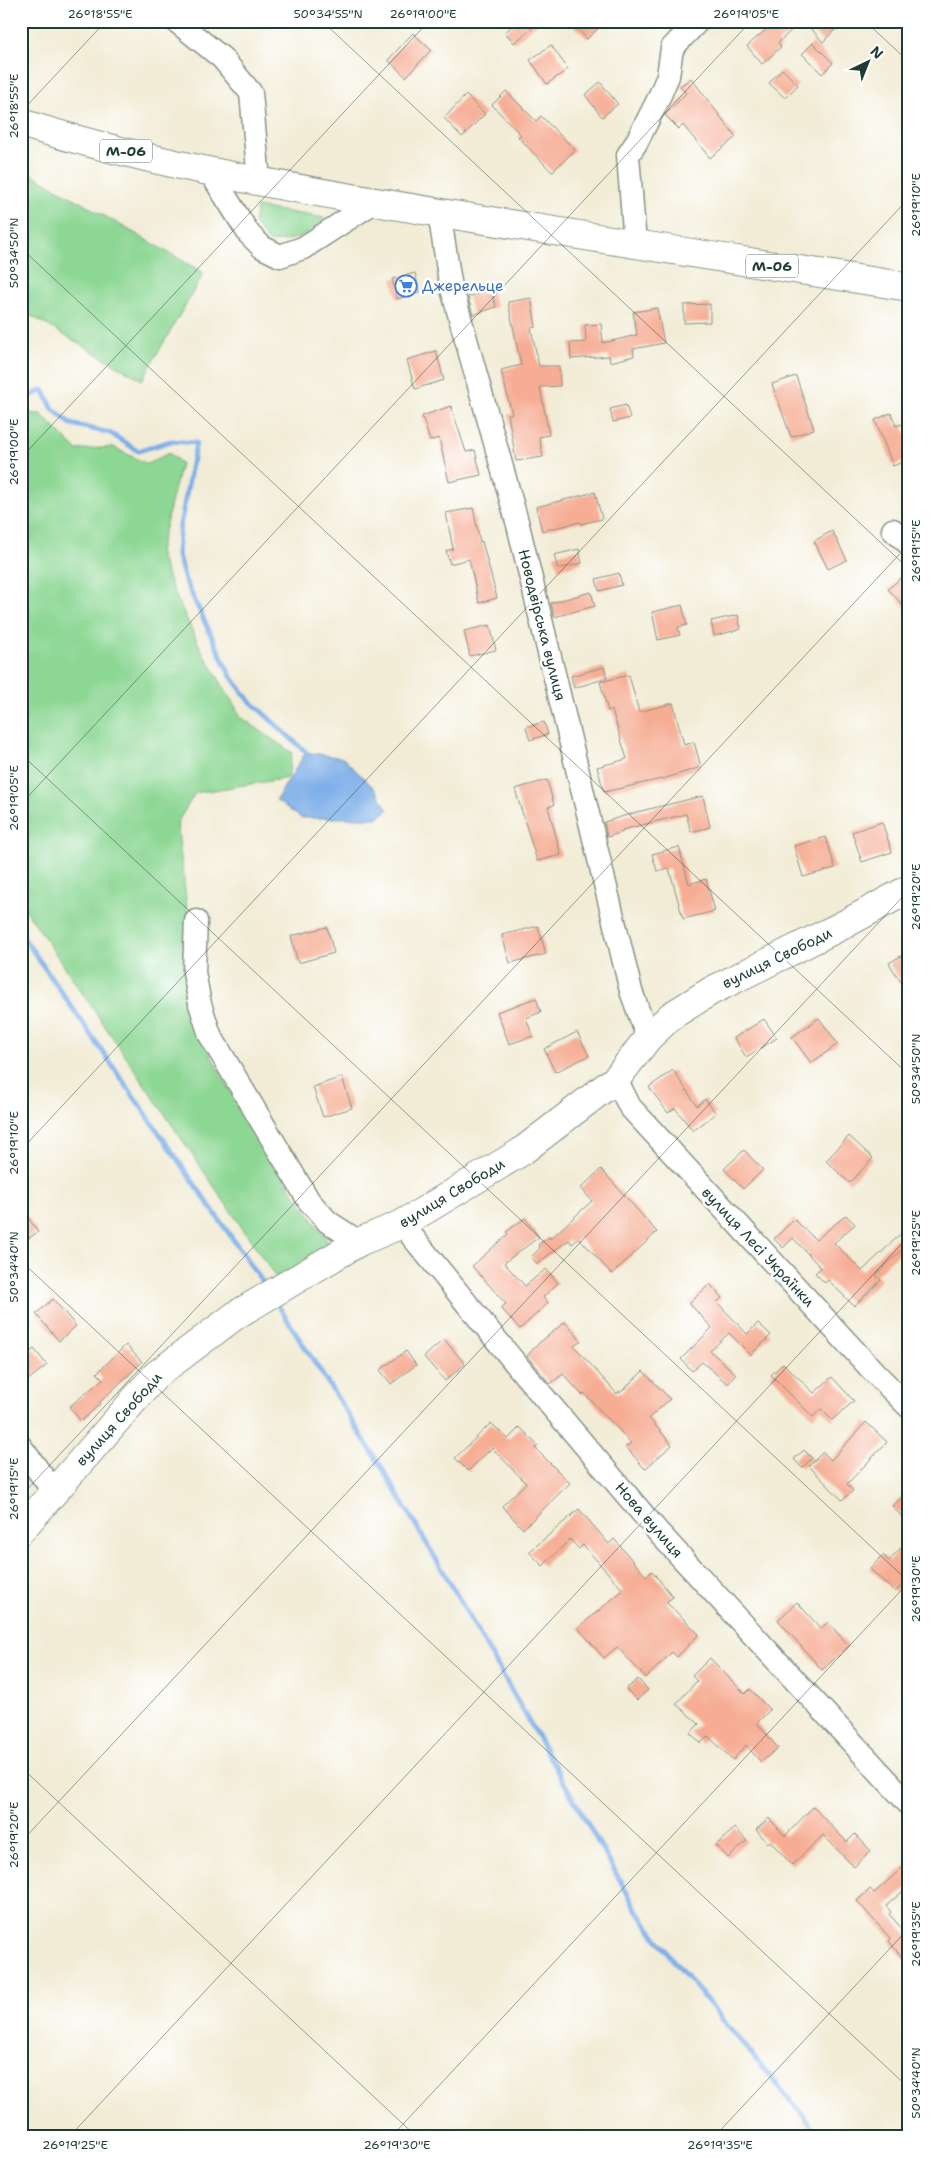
<svg xmlns="http://www.w3.org/2000/svg" width="930" height="2158" font-family="'Shantell Sans',sans-serif">
<style>
.green{fill:#8dd794;stroke:#568a64}
.water{fill:#7caee8;stroke:#4e768e}
.lines{fill:none;stroke-linecap:round;stroke-linejoin:round}
.stream{stroke:#7caee8;stroke-width:5}
.building{fill:#f6ad94}
.minor-casing{stroke:#889485;stroke-width:25}
.major-casing{stroke:#889485;stroke-width:30}
.highway-casing{stroke:#889485;stroke-width:30}
.minor{stroke:#fff;stroke-width:22}
.major{stroke:#fff;stroke-width:28}
.highway{stroke:#fff;stroke-width:28}
.ticks{fill:none;stroke:#1f3d34;stroke-width:1;stroke-opacity:0.45}
.labels{text-anchor:middle;stroke-width:5;stroke-linejoin:round;paint-order:stroke}
.shield{fill:#fff;stroke:#627771;stroke-width:1}
.shield-label{font-size:14px;font-weight:bold;fill:#1f3d34}
.shop-label{font-size:15px;fill:#366cbe;stroke:#fff;text-anchor:start}
.street-label{font-size:15px;fill:#1f3d34;stroke:#fff}
.neatline{fill:none;stroke:#1f3d34;stroke-width:2}
.ticks-label{font-size:12px;text-anchor:middle;fill:#1f3d34}
</style>
<rect width="100%" height="100%" fill="#fff"/>
<filter id="ink" filterUnits="userSpaceOnUse"><feTurbulence type="fractalNoise" baseFrequency=".02" numOctaves="2"/><feDisplacementMap in="SourceGraphic" scale="10" xChannelSelector="R" yChannelSelector="G"/><feConvolveMatrix kernelMatrix="1 2 1 2 8 2 1 2 1" color-interpolation-filters="sRGB"/></filter>
<filter id="wash" filterUnits="userSpaceOnUse"><feTurbulence type="fractalNoise" baseFrequency=".0096" numOctaves="4" result="noise"/><feDisplacementMap in="SourceGraphic" scale="20" xChannelSelector="R" yChannelSelector="G"/><feGaussianBlur stdDeviation="1.12" result="paint"/><feColorMatrix in="noise" values="0 0 0 0 0 0 0 0 0 0 0 0 0 0 0 0 0 1.4 0 .05"/><feComposite in="paint" operator="in"/></filter>
<g filter="url(#wash)">
<rect width="100%" height="100%" fill="#f2ecd6"/>
<path class="green" d="M 21,168 L 204,273 L 142,380 L 21,310 Z
M 257,207 L 325,218 C 306,237 295,241 269,242 L 254,223 Z
M 21,413 L 41,414 L 77,450 L 113,447 L 147,464 L 169,453 L 181,463 L 159,552 L 173,590 L 201,649 L 242,718 L 292,753 L 288,778 L 195,793 L 177,823 L 188,916 L 194,1024 L 255,1137 L 334,1250 L 277,1279 L 21,903 Z"/>
<path class="water" d="M 306,752 L 343,758 L 376,790 L 388,810 L 377,818 L 301,818 L 276,800 Z"/>
<g class="lines">
<path class="stream" d="M 21,393 L 28,397 L 43,390 L 53,409 L 71,424 L 110,433 L 138,451 L 171,441 L 196,443 L 180,526 L 177,552 L 185,580 L 230,675 L 249,700 L 306,752
M 21,934 L 266,1287
M 276,1302 L 379,1463 L 446,1576 L 638,1912 L 673,1960 L 821,2137"/>
</g>
<g id="blocks">
<path class="building" d="M 518,21 L 541,21 L 514,43 L 505,32 Z
M 570,21 L 606,21 L 587,39 Z
M 776,21 L 801,21 L 778,43 L 781,47 L 762,64 L 747,46 Z
M 804,21 L 843,21 L 823,42 Z
M 413,33 L 431,50 L 406,77 L 388,60 Z
M 813,43 L 833,63 L 822,74 L 802,54 Z
M 551,45 L 568,69 L 547,84 L 530,60 Z
M 782,69 L 798,85 L 785,98 L 769,83 Z
M 691,78 L 736,137 L 710,158 L 683,125 L 679,129 L 665,115 L 686,93 L 680,86 Z
M 600,82 L 618,104 L 602,117 L 585,95 Z
M 506,91 L 536,121 L 541,116 L 575,150 L 552,172 L 518,137 L 521,135 L 492,105 Z
M 466,95 L 485,114 L 462,137 L 444,118 Z
M 415,273 L 420,292 L 397,299 L 392,279 Z
M 491,290 L 496,307 L 473,315 L 468,297 Z
M 531,298 L 536,327 L 531,328 L 539,366 L 559,366 L 560,386 L 540,387 L 549,435 L 539,437 L 543,457 L 516,461 L 508,414 L 512,414 L 501,370 L 521,365 L 508,302 Z
M 710,304 L 710,322 L 684,323 L 684,305 Z
M 657,308 L 664,343 L 633,349 L 634,356 L 610,362 L 609,356 L 571,359 L 570,343 L 586,342 L 585,325 L 601,324 L 603,343 L 637,335 L 633,312 Z
M 436,351 L 444,380 L 415,389 L 407,360 Z
M 796,376 L 814,429 L 791,437 L 772,384 Z
M 626,405 L 630,418 L 613,422 L 610,409 Z
M 451,406 L 466,452 L 475,450 L 481,475 L 449,482 L 439,438 L 430,441 L 422,416 Z
M 891,413 L 896,426 L 902,424 L 909,440 L 905,441 L 909,450 L 909,459 L 893,466 L 875,420 Z
M 595,492 L 602,519 L 581,524 L 580,522 L 542,531 L 536,507 Z
M 473,508 L 480,542 L 482,541 L 497,598 L 479,603 L 469,559 L 450,564 L 446,551 L 453,549 L 446,513 Z
M 832,531 L 847,560 L 828,569 L 814,541 Z
M 579,549 L 582,563 L 558,569 L 554,555 Z
M 909,571 L 909,612 L 888,589 Z
M 619,573 L 622,585 L 599,591 L 596,579 Z
M 591,592 L 595,606 L 554,617 L 551,603 Z
M 682,605 L 687,625 L 678,627 L 680,635 L 658,640 L 652,612 Z
M 738,615 L 741,629 L 714,636 L 711,621 Z
M 490,625 L 496,650 L 470,656 L 464,631 Z
M 604,667 L 607,678 L 574,688 L 571,676 Z
M 629,675 L 639,712 L 673,703 L 684,745 L 694,742 L 701,767 L 666,778 L 604,792 L 597,767 L 627,759 L 612,710 L 608,711 L 600,682 Z
M 544,722 L 548,734 L 530,740 L 526,727 Z
M 547,780 L 554,805 L 548,807 L 561,855 L 537,861 L 515,789 Z
M 703,796 L 710,827 L 691,832 L 686,814 L 622,830 L 623,832 L 607,837 L 604,822 L 641,811 Z
M 882,822 L 892,852 L 862,862 L 852,832 Z
M 826,837 L 835,868 L 803,877 L 794,846 Z
M 679,847 L 689,884 L 706,879 L 715,911 L 683,919 L 669,868 L 657,871 L 652,854 Z
M 538,926 L 546,954 L 510,963 L 502,935 Z
M 327,927 L 334,953 L 298,963 L 291,936 Z
M 909,951 L 909,995 L 889,963 Z
M 536,998 L 541,1012 L 526,1018 L 533,1036 L 509,1044 L 497,1012 Z
M 819,1018 L 838,1044 L 811,1063 L 792,1037 Z
M 764,1019 L 777,1038 L 746,1057 L 734,1038 Z
M 577,1032 L 589,1056 L 555,1072 L 544,1049 Z
M 673,1070 L 697,1106 L 705,1099 L 716,1113 L 693,1131 L 675,1108 L 668,1113 L 649,1087 Z
M 342,1077 L 352,1108 L 323,1117 L 313,1087 Z
M 849,1136 L 873,1158 L 850,1183 L 826,1161 Z
M 744,1150 L 763,1170 L 743,1189 L 724,1169 Z
M 601,1169 L 657,1232 L 612,1274 L 579,1238 L 572,1244 L 569,1240 L 537,1264 L 531,1257 L 540,1248 L 538,1245 L 549,1237 L 550,1239 L 592,1201 L 581,1188 Z
M 21,1207 L 38,1232 L 21,1243 Z
M 846,1215 L 855,1224 L 834,1243 L 862,1271 L 909,1226 L 909,1243 L 876,1275 L 881,1280 L 854,1306 L 828,1280 L 825,1283 L 815,1273 L 821,1268 L 793,1238 L 783,1248 L 774,1239 L 794,1219 L 816,1240 Z
M 525,1218 L 539,1237 L 504,1263 L 525,1286 L 546,1269 L 558,1283 L 543,1297 L 548,1303 L 520,1329 L 501,1308 L 506,1304 L 472,1266 L 508,1234 L 506,1232 Z
M 710,1284 L 722,1298 L 717,1302 L 747,1334 L 758,1323 L 771,1335 L 751,1355 L 729,1333 L 710,1351 L 736,1374 L 728,1384 L 702,1362 L 692,1371 L 681,1359 L 712,1328 L 689,1303 Z
M 53,1299 L 76,1326 L 59,1341 L 36,1314 Z
M 565,1322 L 581,1341 L 574,1346 L 617,1394 L 619,1391 L 620,1393 L 643,1371 L 670,1399 L 649,1418 L 672,1445 L 645,1469 L 626,1447 L 631,1443 L 584,1393 L 582,1395 L 563,1374 L 550,1384 L 527,1356 L 539,1343 Z
M 444,1339 L 465,1364 L 445,1381 L 424,1357 Z
M 126,1345 L 142,1362 L 99,1403 L 100,1404 L 81,1421 L 69,1407 L 103,1379 L 97,1373 Z
M 34,1349 L 47,1365 L 28,1380 L 21,1372 L 21,1359 Z
M 406,1351 L 416,1365 L 391,1384 L 380,1370 Z
M 783,1363 L 814,1393 L 832,1377 L 854,1401 L 832,1420 L 821,1409 L 813,1417 L 771,1375 Z
M 866,1422 L 887,1442 L 847,1484 L 853,1491 L 842,1500 L 809,1466 L 823,1452 L 831,1460 Z
M 491,1423 L 508,1439 L 520,1427 L 538,1446 L 535,1448 L 570,1483 L 523,1529 L 502,1506 L 526,1483 L 492,1448 L 468,1471 L 455,1458 Z
M 804,1450 L 812,1458 L 802,1468 L 794,1459 Z
M 909,1491 L 909,1524 L 892,1506 Z
M 579,1509 L 609,1544 L 614,1539 L 646,1576 L 652,1571 L 673,1597 L 666,1602 L 699,1634 L 677,1657 L 672,1652 L 646,1678 L 617,1647 L 604,1658 L 578,1628 L 623,1590 L 583,1545 L 579,1549 L 570,1539 L 543,1566 L 529,1552 Z
M 909,1539 L 909,1578 L 895,1592 L 870,1569 L 883,1555 L 889,1561 Z
M 797,1602 L 821,1629 L 828,1622 L 849,1646 L 822,1670 L 778,1620 Z
M 710,1658 L 745,1694 L 750,1689 L 770,1710 L 757,1723 L 778,1748 L 761,1762 L 746,1745 L 733,1760 L 708,1736 L 701,1743 L 690,1733 L 699,1724 L 676,1704 L 697,1681 L 692,1676 Z
M 638,1679 L 648,1690 L 637,1700 L 626,1689 Z
M 813,1807 L 847,1842 L 855,1834 L 871,1851 L 854,1867 L 823,1835 L 792,1865 L 770,1841 L 768,1843 L 756,1830 L 769,1818 L 785,1836 Z
M 735,1828 L 747,1841 L 728,1858 L 716,1845 Z
M 909,1862 L 909,1886 L 886,1906 L 891,1912 L 889,1914 L 909,1937 L 909,1966 L 889,1941 L 891,1939 L 857,1901 L 870,1889 L 874,1893 Z"/>
</g>
</g>
<g filter="url(#ink)">
<use href="#blocks" fill-opacity="0" stroke="#889485" stroke-width="1"/>
<g class="lines">
<g class="minor-casing">
<path id="minor" d="M 176,21 L 222,58 L 251,93 L 259,181
M 210,172 L 249,234 L 262,247 L 280,256 L 303,248 L 374,202
M 439,212 L 450,282 L 518,525 L 631,991 L 648,1038
M 635,244 L 628,155 L 636,143 L 657,102 L 668,76 L 672,48 L 698,21
M 893,530 L 909,544
M 196,921 L 194,972 L 200,1004 L 210,1035 L 309,1201 L 328,1222 L 359,1242
M 616,1079 L 630,1107 L 874,1372 L 909,1407
M 402,1224 L 525,1375 L 659,1533 L 909,1804
M 21,1447 L 54,1492"/>
</g>
<g class="major-casing">
<path id="major" d="M 21,1530 L 156,1375 L 236,1315 L 359,1242 L 402,1224 L 521,1152 L 616,1079 L 648,1038 L 671,1016 L 711,991 L 845,924 L 909,889"/>
</g>
<g class="highway-casing">
<path id="highway" d="M 21,123 C 164,168 313,192 460,216 C 610,240 759,264 909,287"/>
</g>
<use href="#minor" class="minor"/>
<use href="#major" class="major"/>
<use href="#highway" class="highway"/>
</g>
</g>
<path class="ticks" d="M 322,21 L 909,569M 865,21 L 909,62M 21,112 L 106,21M 21,248 L 909,1075M 21,458 L 429,21M 21,754 L 909,1582M 21,804 L 751,21M 21,1150 L 909,198M 21,1261 L 909,2088M 21,1496 L 909,544M 21,1767 L 417,2137M 21,1842 L 909,890M 69,2137 L 909,1236M 391,2137 L 909,1582M 714,2137 L 909,1928"/>
<defs>
<g id="supermarket-ring" transform="scale(1.125)"><circle r="9.5" fill="#fff" stroke="#3f7fe0" stroke-width="1.5"/><path d="M-6-5.5h2.5l.6 2H6L4.5 2H-2.5L-4.4-4H-6ZM-1.5 3.2a1.3 1.3 0 1 0 .1 0ZM3 3.2a1.3 1.3 0 1 0 .1 0Z" fill="#3f7fe0"/></g>
</defs>
<g fill-rule="evenodd">
<use href="#supermarket-ring" x="406" y="286"/>
</g>
<g class="labels">
<g class="shield">
<rect x="100" y="139.5" width="52" height="23" rx="4"/>
<rect x="746" y="254.5" width="52" height="23" rx="4"/>
</g>
<g class="shield-label">
<text x="126" y="156">М-06</text>
<text x="772" y="271">М-06</text>
</g>
<g class="shop-label">
<text x="422" y="291">Джерельце</text>
</g>
<g class="street-label">
<text transform="translate(542 625) rotate(76)" y="5">Новодвірська вулиця</text>
<text transform="translate(777 958) rotate(-26)" y="5">вулиця Свободи</text>
<text transform="translate(452 1193) rotate(-31)" y="5">вулиця Свободи</text>
<text transform="translate(758 1247) rotate(47)" y="5">вулиця Лесі Українки</text>
<text transform="translate(119 1419) rotate(-48)" y="5">вулиця Свободи</text>
<text transform="translate(649 1520) rotate(49)" y="5">Нова вулиця</text>
</g>
</g>
<rect width="930" height="2158" fill="none" stroke="#fff" stroke-width="55"/>
<g transform="translate(868 62) rotate(43)" stroke="#ffffff" stroke-width="4" paint-order="stroke">
<path d="M0-4L9 19L0 12L-9 19Z" fill="#1f3d34"/>
<text y="-8" font-size="14" font-weight="bold" text-anchor="middle" fill="#1f3d34">N</text>
</g>
<rect x="28" y="28" width="874" height="2102" class="neatline"/>
<g class="ticks-label">
<text x="100" y="18">26°18'55"E</text>
<text x="328" y="18">50°34'55"N</text>
<text x="423" y="18">26°19'00"E</text>
<text x="746" y="18">26°19'05"E</text>
<text transform="translate(14 106) rotate(-90)" y="4">26°18'55"E</text>
<text transform="translate(916 205) rotate(-90)" y="4">26°19'10"E</text>
<text transform="translate(14 253) rotate(-90)" y="4">50°34'50"N</text>
<text transform="translate(14 452) rotate(-90)" y="4">26°19'00"E</text>
<text transform="translate(916 551) rotate(-90)" y="4">26°19'15"E</text>
<text transform="translate(14 798) rotate(-90)" y="4">26°19'05"E</text>
<text transform="translate(916 897) rotate(-90)" y="4">26°19'20"E</text>
<text transform="translate(916 1069) rotate(-90)" y="4">50°34'50"N</text>
<text transform="translate(14 1143) rotate(-90)" y="4">26°19'10"E</text>
<text transform="translate(916 1243) rotate(-90)" y="4">26°19'25"E</text>
<text transform="translate(14 1267) rotate(-90)" y="4">50°34'40"N</text>
<text transform="translate(14 1489) rotate(-90)" y="4">26°19'15"E</text>
<text transform="translate(916 1589) rotate(-90)" y="4">26°19'30"E</text>
<text transform="translate(14 1835) rotate(-90)" y="4">26°19'20"E</text>
<text transform="translate(916 1934) rotate(-90)" y="4">26°19'35"E</text>
<text transform="translate(916 2083) rotate(-90)" y="4">50°34'40"N</text>
<text x="75" y="2149">26°19'25"E</text>
<text x="397" y="2149">26°19'30"E</text>
<text x="720" y="2149">26°19'35"E</text>
</g>
</svg>
